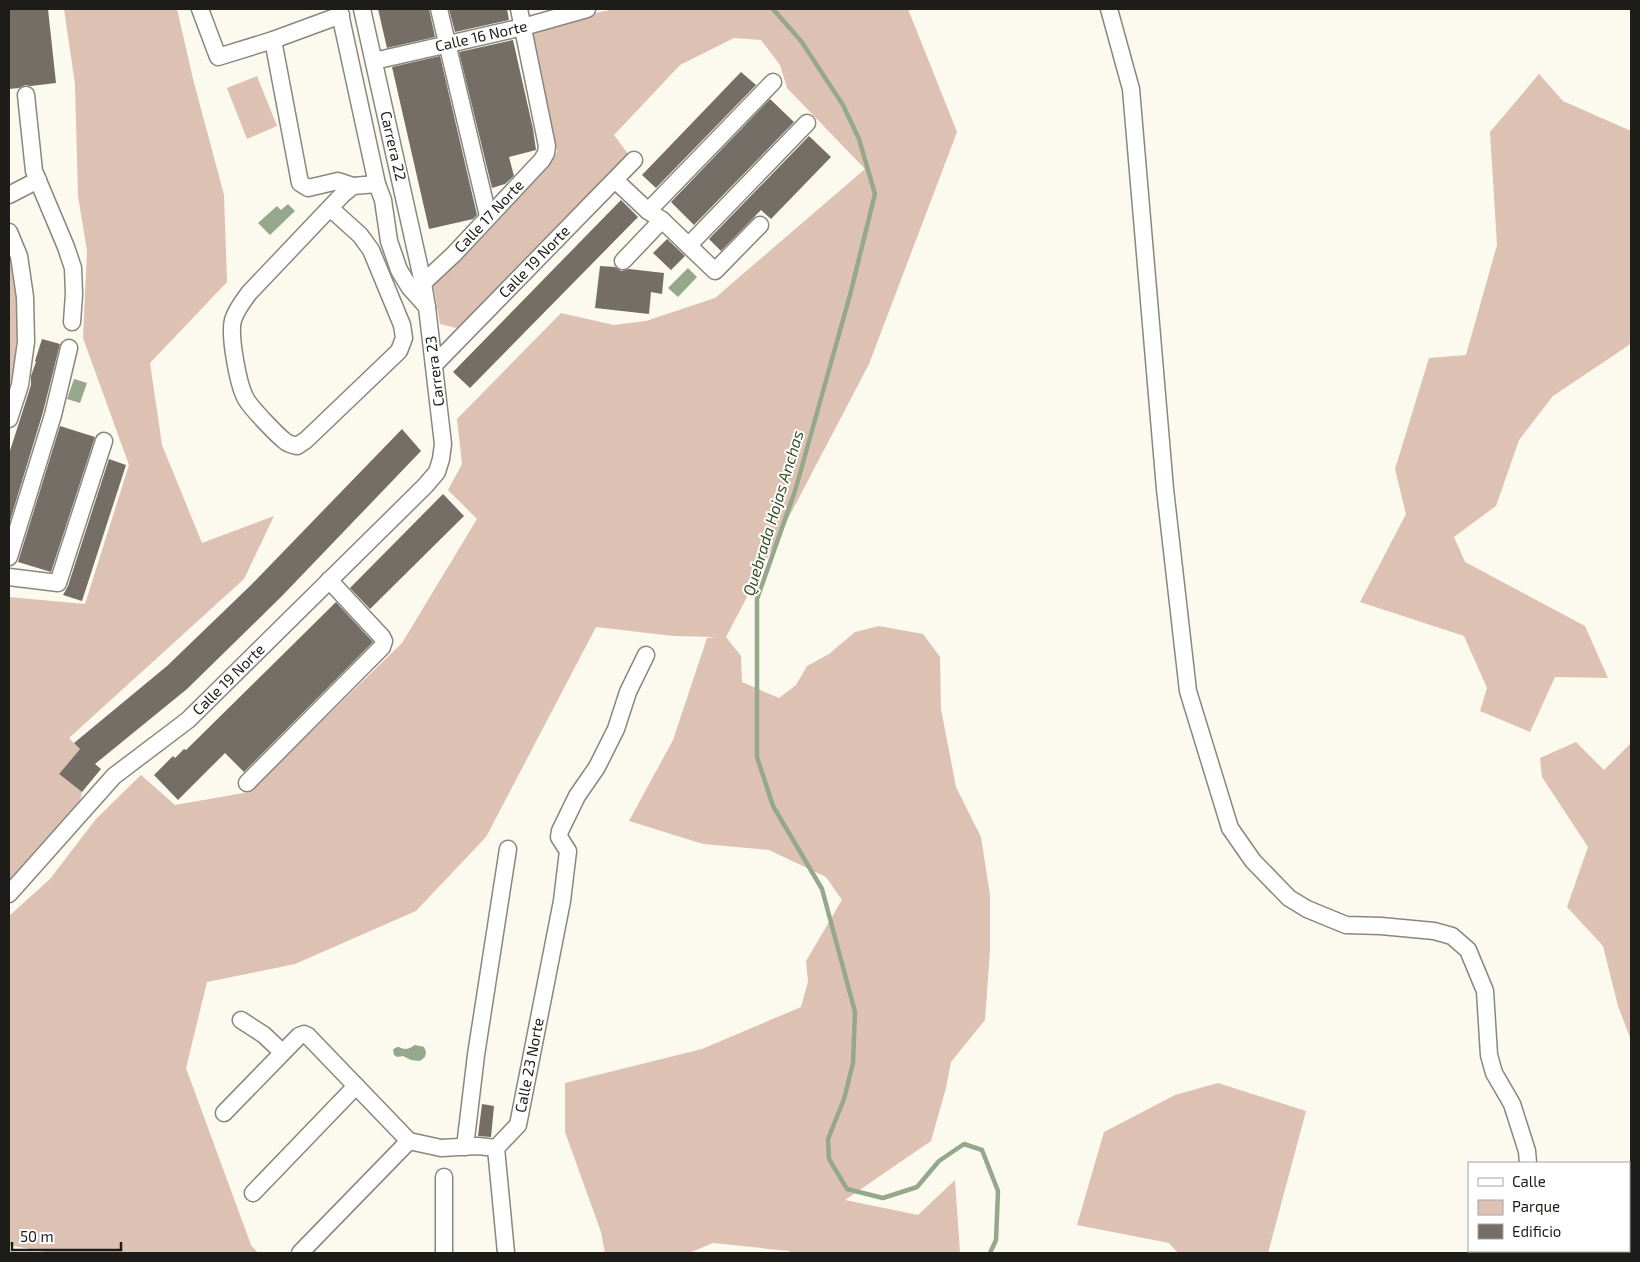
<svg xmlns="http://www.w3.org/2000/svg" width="1640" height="1262" font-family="'Exo 2',sans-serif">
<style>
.green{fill:#ddc2b3}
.water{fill:#95a88b}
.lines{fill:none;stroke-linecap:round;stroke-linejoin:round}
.stream{stroke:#95a88b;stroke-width:4.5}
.building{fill:#756e67}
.minor-casing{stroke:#8a877e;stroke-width:19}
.minor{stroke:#fff;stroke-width:16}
.labels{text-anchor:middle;stroke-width:4;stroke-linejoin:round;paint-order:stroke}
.street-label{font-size:15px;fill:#1d1c18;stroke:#fff}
.water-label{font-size:16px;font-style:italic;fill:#355024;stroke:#fff}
</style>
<rect width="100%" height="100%" fill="#fcf9ee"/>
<path class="green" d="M 64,9 L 177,9 L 193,79 L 224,195 L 227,282 L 150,363 L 162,445 L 202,543 L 274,516 L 244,579 L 69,738 L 80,749 L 59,774 L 82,792 L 80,801 L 9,882 L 9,597 L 85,604 L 129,465 L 83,338 L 87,251 L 78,196 L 75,84 Z
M 614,9 L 908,9 L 957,132 L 869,364 L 726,637 L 741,656 L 742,682 L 779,698 L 796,685 L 807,666 L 829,654 L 855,632 L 879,626 L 923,634 L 940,657 L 941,709 L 956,787 L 981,837 L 990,895 L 990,950 L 985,1020 L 951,1062 L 946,1088 L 931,1141 L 845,1200 L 918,1215 L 955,1180 L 960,1253 L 791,1253 L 789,1251 L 713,1243 L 689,1253 L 605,1253 L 601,1232 L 565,1132 L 565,1083 L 702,1049 L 801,1007 L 808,982 L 806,961 L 842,900 L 826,877 L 769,850 L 703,844 L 629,821 L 673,740 L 707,638 L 716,637 L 673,636 L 596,627 L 486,837 L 416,911 L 295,964 L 207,982 L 186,1068 L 251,1245 L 258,1253 L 51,1253 L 9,1245 L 9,916 L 50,879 L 96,819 L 141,775 L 175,805 L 249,792 L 402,643 L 477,519 L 448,490 L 462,464 L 457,419 L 561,313 L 614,325 L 646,321 L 715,298 L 865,169 L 787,88 L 780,65 L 761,40 L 734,38 L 680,65 L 614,135 L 628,154 L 460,329 L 440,324 L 433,284 L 557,152 L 531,32 L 536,26 Z
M 1539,74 L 1563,101 L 1631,131 L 1631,338 L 1629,345 L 1553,396 L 1519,440 L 1496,506 L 1454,537 L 1465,562 L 1585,626 L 1608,678 L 1555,677 L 1530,732 L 1480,711 L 1487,688 L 1464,636 L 1360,602 L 1406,514 L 1395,469 L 1429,358 L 1466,355 L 1497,245 L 1490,132 Z
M 257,76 L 277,126 L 247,139 L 227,88 Z
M 9,251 C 20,288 20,353 9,389 Z
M 1576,742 L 1604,770 L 1631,743 L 1631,1040 L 1618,1006 L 1603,946 L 1567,907 L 1588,847 L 1542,777 L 1540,758 Z
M 1218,1083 L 1306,1111 L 1268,1253 L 1178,1253 L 1169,1243 L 1077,1225 L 1104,1132 L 1175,1095 Z"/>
<path class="water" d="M 288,204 L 295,211 L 270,235 L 258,223 L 277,206 L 281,210 Z
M 688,268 L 697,277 L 678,297 L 668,288 Z
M 74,379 L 87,383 L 80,403 L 67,399 Z
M 415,1045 L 424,1047 L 426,1052 L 425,1057 L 420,1061 L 411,1060 L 403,1056 L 397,1057 L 394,1055 L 393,1050 C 398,1044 400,1049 406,1049 C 409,1049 413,1046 415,1045 Z"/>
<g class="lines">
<path class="stream" d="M 773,9 L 801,41 L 843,105 L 859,139 L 875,194 L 850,295 L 795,491 L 757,599 L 757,757 L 773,806 L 822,889 L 855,1012 L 853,1063 L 844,1099 L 828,1139 L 829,1159 L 847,1189 L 883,1198 L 917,1187 L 939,1161 L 964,1144 L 982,1150 L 998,1191 L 996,1240 L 990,1253"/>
</g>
<path class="building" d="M 9,9 L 48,9 L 56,83 L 31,86 L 25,85 L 19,88 L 9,89 Z
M 378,9 L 429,9 L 435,37 L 387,48 Z
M 449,9 L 507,9 L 509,20 L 455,32 Z
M 513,40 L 533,129 L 536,150 L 509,157 L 514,176 L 505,184 L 492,188 L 459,52 Z
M 440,56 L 477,215 L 473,219 L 429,229 L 392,67 Z
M 741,72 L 756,85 L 656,188 L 642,175 Z
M 770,99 L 794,122 L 694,225 L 671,202 Z
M 809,136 L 831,157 L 771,219 L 761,210 L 721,251 L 709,239 Z
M 621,200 L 638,217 L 470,388 L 453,372 Z
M 667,239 L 685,256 L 671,270 L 653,253 Z
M 600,266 L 615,267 L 621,271 L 629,269 L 664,273 L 662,294 L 651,292 L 649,314 L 595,308 Z
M 42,339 L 60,344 L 43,412 L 9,524 L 9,454 L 31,385 L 31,376 L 36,362 L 35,361 Z
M 60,426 L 95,437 L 51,572 L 18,562 Z
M 402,429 L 421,451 L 281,597 L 187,689 L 95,764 L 101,769 L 82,792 L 59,774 L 80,749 L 74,743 L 167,666 L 251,585 Z
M 109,459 L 126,465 L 82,601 L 63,595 L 68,586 Z
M 443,494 L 464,516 L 370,609 L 350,588 Z
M 336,602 L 373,642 L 244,772 L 225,753 L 178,800 L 154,775 L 173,756 L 175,758 L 184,749 L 186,750 Z
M 482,1104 L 494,1106 L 491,1137 L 478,1136 Z"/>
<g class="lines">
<g class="minor-casing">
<g id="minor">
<path d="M 200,9 L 218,57 L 273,40 L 341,15"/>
<path d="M 339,9 L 377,184 L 383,200 L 389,241 L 399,270 L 410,288 L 427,307"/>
<path d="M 439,9 L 488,216"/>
<path d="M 1109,9 L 1131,89 L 1165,489 L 1188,691 L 1230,828 L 1253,861 L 1289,898 L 1307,909 L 1346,925 L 1381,926 L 1434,931 L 1452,936 L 1468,950 L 1485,991 L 1489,1055 L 1494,1073 L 1512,1104 L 1527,1151 L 1528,1163"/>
<path d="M 273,40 L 300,183 L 308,188 L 338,181 L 353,186"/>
<path id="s1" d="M 374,61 L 523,27 L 587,9"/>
<path d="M 26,95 L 34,171 L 66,247 L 73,268 L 74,294 L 72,322"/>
<path d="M 615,180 L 648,211 L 662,220 L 715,271 L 760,225"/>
<path d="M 9,195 L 38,180"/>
<path d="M 330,208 L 360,235 L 371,250 L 402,325 L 404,338 L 399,351 L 306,440 L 297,446 C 293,445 289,444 286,442 C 278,436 251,408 246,399 C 238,385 229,335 233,320 C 236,310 243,301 249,293 L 343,194 L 353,186 L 377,184"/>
<path d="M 648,211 L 773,82"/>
<path d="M 9,232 L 19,256 L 25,297 L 26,342 L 20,385 L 9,419"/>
<path d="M 689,245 L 807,123"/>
<path d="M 623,261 L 662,220"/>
<path id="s2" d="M 423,283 L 454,254 L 542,160 L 546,153 L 547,146 L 519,9"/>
<path id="s3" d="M 434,365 L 634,160"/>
<path d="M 9,557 L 53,415 L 69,348"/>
<path d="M 9,577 L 58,583 L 104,441"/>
<path d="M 247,783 L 382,647 L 384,641 L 382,637 L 329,580"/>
<path id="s4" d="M 9,894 L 114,776 L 188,720 L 425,486 L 437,472 L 441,459 L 443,444 L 427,307 L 423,283 L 362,9"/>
<path d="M 241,1020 L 264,1035 L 282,1052"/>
<path d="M 224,1113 L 299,1036 L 304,1034 L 308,1036 L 409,1141 L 441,1148 L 478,1146 L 496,1148"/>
<path d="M 465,1147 L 476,1055 L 508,849"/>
<path d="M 253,1193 L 356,1086"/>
<path d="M 300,1253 L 409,1141"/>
<path d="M 444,1253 L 444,1177"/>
<path id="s5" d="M 506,1253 L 496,1148 L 518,1125 L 562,901 L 568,851 L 559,837 L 560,831 L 577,796 L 597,767 L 616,729 L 628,692 L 646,655"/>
<path d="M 1487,1253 L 1488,1251"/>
</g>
</g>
<use href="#minor" class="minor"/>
</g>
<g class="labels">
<g class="street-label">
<text dy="5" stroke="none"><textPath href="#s1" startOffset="110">Calle 16 Norte</textPath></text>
<text transform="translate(393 146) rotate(77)" y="5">Carrera 22</text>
<text dy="5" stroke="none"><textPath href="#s2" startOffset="94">Calle 17 Norte</textPath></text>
<text dy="5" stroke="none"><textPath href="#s3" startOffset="144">Calle 19 Norte</textPath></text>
<text transform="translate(435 371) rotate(-97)" y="5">Carrera 23</text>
<text dy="5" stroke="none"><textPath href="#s4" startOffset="308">Calle 19 Norte</textPath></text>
<text dy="5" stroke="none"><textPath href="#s5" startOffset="198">Calle 23 Norte</textPath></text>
</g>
<g class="water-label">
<text transform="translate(773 513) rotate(-73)" y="6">Quebrada Hojas Anchas</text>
</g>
</g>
<rect width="1640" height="1262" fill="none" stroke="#1d1c18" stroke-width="20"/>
<rect x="1468" y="1162" width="162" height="90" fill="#ffffff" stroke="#a5a4a3"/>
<rect x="1478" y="1178" width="25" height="8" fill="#ffffff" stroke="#a5a4a3"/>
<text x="1512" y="1187" font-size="15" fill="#1d1c18">Calle</text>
<rect x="1478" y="1200" width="25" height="15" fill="#ddc2b3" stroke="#a5a4a3"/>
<text x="1512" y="1212" font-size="15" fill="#1d1c18">Parque</text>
<rect x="1478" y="1224" width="25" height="15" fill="#756e67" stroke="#a5a4a3"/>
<text x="1512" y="1237" font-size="15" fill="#1d1c18">Edificio</text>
<path d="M12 1242v8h109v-8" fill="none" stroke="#1d1c18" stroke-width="2.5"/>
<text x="20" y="1242" font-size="15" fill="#1d1c18" stroke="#ffffff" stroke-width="4" paint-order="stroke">50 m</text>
</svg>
